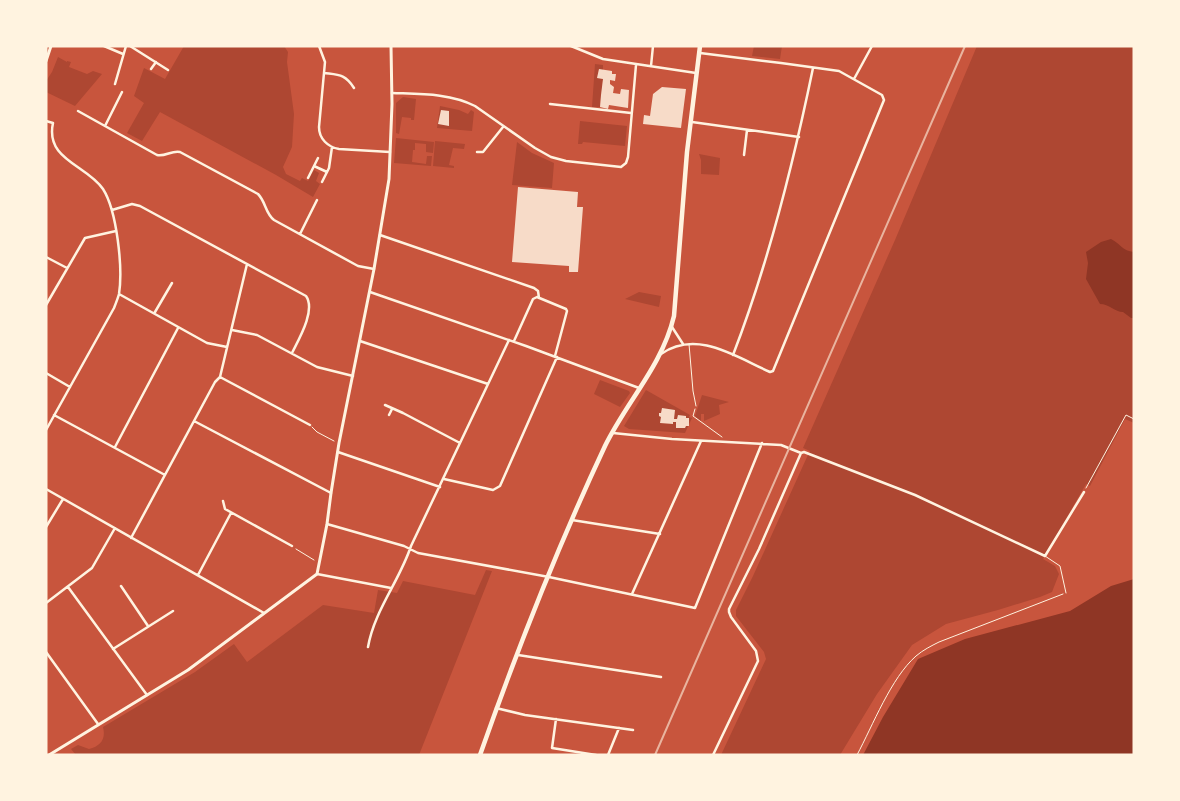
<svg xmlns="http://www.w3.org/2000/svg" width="1180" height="801" font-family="'Work Sans',sans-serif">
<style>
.green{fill:#ae4732}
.water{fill:#8f3625}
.building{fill:#f7dbc8}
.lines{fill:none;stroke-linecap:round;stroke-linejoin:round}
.path{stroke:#fff3e0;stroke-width:1}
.service{stroke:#fff3e0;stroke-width:1}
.minor{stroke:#fff3e0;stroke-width:2.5}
.tertiary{stroke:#fff3e0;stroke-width:3}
.primary{stroke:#fff3e0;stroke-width:4.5}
.rail{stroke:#e9b49f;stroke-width:2}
</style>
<rect width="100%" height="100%" fill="#c8553d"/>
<path class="green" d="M 184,46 L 284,46 L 288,52 L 287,62 L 294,114 L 292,147 L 283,167 L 286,174 L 300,181 L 302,178 L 308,181 L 314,170 L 319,173 L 316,181 L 320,184 L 313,197 L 276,175 L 160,112 L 142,141 L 127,133 L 144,103 L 134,96 L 144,68 L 165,79 Z
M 754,46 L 782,46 L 780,59 L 752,56 Z
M 977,46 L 1134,46 L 1134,423 L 1125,419 L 1090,486 L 1086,484 L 1043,559 L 1055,566 L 1059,574 L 1052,592 L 1040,597 L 998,610 L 946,624 L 912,645 L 877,694 L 840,755 L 721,755 L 766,659 L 764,652 L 736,616 L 736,610 L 753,576 L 807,457 L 810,451 L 803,448 L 895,240 Z
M 58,57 L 67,62 L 67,61 L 71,62 L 69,67 L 87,74 L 93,71 L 102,74 L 75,106 L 46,92 L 46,81 L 52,72 Z
M 595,64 L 603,65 L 603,70 L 599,69 L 597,78 L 603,79 L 600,107 L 592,107 Z
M 403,97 L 416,99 L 414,120 L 411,120 L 411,118 L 402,117 L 399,134 L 396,133 L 396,103 Z
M 440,106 L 459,110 L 468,114 L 471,110 L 474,112 L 472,131 L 437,128 Z
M 580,121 L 627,126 L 625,146 L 583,142 L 582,144 L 578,144 Z
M 396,138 L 434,142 L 433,153 L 426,152 L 426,144 L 415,143 L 415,150 L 413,150 L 412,162 L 426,164 L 427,156 L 432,156 L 431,166 L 394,163 Z
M 435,141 L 465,144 L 464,149 L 453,148 L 449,165 L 454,166 L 454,168 L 433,166 Z
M 517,142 L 532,153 L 554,163 L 552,188 L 512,185 Z
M 699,154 L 720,158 L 719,175 L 701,174 L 701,160 Z
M 639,292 L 661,296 L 659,307 L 625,299 Z
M 600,380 L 629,391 L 630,393 L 620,407 L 594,394 Z
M 646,390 L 690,415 L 689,417 L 692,418 L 685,433 L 629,429 L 624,426 Z
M 702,395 L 729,402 L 719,405 L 720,414 L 704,421 L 704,414 L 701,414 L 701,421 L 695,416 Z
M 486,570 L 492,571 L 419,755 L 76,755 L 71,749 L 78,745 L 89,749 C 101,746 106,739 103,727 L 195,672 L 234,644 L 247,662 L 323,605 L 374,613 L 378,590 L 397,593 L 403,581 L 475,595 Z"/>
<path class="water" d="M 1111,239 C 1121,244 1122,251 1134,252 L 1134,318 L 1131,318 L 1123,312 C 1115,312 1109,304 1100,304 L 1086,279 L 1088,263 L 1086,252 L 1101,242 Z
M 1134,579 L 1134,755 L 863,755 L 883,717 L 918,659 L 965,639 L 1070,611 L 1111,586 Z"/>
<path class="building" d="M 599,69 L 612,71 L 612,74 L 616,74 L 615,81 L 610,80 L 610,84 L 614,87 L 613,93 L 620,94 L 621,89 L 629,90 L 628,108 L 609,105 L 608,109 L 600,107 L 601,95 L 609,95 L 601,95 L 603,79 L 597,78 Z
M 662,87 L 686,89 L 681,128 L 643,124 L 644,115 L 650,116 L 653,94 Z
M 441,110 L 449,111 L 449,126 L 438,124 Z
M 518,187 L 578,192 L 577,207 L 583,207 L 578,272 L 569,272 L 569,266 L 512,262 Z
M 662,408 L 675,410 L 674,419 L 677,419 L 678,415 L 686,416 L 686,418 L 689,418 L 689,426 L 686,426 L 685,428 L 676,428 L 676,422 L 673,422 L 673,424 L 660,423 L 661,417 L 659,416 L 659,413 L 661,413 Z"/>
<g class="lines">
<path class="path" d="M 695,409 L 693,416 L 722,437
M 312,427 L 317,432 L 334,441
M 1086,488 L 1126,415 L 1134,419
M 296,549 L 314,560
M 857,755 C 873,725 891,678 916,656 C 923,650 931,646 939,642 L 1063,594"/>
<path class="service" d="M 689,344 L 693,391 L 696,406
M 1045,556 L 1060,566 L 1066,593"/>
<path class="minor" d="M 104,46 L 123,54
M 130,46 L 168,70
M 319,46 L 325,62 L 319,127 C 319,139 328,147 339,149 L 390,152
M 571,46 L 603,59 L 696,73
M 651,66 L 653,46
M 151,69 L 156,62
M 324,73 C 339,75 345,74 354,88
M 854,79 L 872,46
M 115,84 L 126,46
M 392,93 C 419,94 450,93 475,106 L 535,148 L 551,157 L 566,161 L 621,167 L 626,163 L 628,157 L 636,65
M 550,104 L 631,113
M 78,111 L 157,155 C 165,157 172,150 180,152 L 258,194 C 266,202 265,213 274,220 L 358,266 L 374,269
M 46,121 L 53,123 C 45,160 87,165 103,189 C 117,211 123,268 119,294 C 118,298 116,303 114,308 L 46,430
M 692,122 L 799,137
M 105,126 L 122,92
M 477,152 L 483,152 L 503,127
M 744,155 L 747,130
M 314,166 L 327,172
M 308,178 L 318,158
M 322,182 L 329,168 L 332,147
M 112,210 L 132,204 L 140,206 L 306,296 C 316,310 299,339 292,353
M 300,234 L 317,200
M 380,235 L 534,288 L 538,291 L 539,298
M 46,257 L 67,268
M 370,292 L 526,346 L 639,388
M 119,294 L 207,343 L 227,347
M 46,305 L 85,238 L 116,231
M 155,312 L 172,283
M 672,327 L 683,344
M 232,330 L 257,335 L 317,367 L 353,376
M 360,341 L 488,384
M 514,341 L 533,299 L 537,297 L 566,309 L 567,311 L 555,356
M 661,354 C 697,329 736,357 770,372 L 773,371 L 884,100 L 882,95 L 839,71 L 781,63 L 700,53
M 733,355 C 769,262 793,165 813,68
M 46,373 L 70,387
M 220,377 L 310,425
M 385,405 L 403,413 L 460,443
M 54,415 L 165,475
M 389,415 L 392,409
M 194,421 L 331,493
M 613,433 L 672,439 L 781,445 L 801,453 L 804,452 L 915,495 L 1045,556 L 1084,492
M 115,447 L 178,328
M 338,452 L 440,487
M 444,479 L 493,490 L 500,486 L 557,357
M 46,489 L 264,613
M 223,501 L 225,509 L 292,546
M 572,520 L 660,534
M 327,524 L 404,546 L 418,553 L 549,577 L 695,608 L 762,443
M 46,527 L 63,499
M 131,538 L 215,382 L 220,377 L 247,264
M 317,574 L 391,588
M 198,575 L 231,513
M 121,586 L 148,626
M 68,587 L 147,695
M 632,594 L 701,441
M 46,603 L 92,568 L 115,528
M 368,647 C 374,611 400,580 411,546 L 509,340
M 113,649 L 173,611
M 46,652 L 98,724
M 518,655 L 661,677
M 496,708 L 525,715 L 633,730
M 556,719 L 552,748 L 596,755
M 608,755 L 619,728
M 713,755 L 758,661 L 756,651 L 731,617 L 729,612 L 729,609 L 759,549 L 801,453"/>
<path class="tertiary" d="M 46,61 L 51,46
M 49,755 L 188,670 L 317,574 L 327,524 L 331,493 L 339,443 L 374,269 L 389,179 L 392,104 L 391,46"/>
<path class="primary" d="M 480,755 C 517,650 558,546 605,446 C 627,401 662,366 674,316 L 687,152 L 700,46"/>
<path class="rail" d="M 655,755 L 965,46"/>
</g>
<rect width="1180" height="801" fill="none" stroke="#fff3e0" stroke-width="95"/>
</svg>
